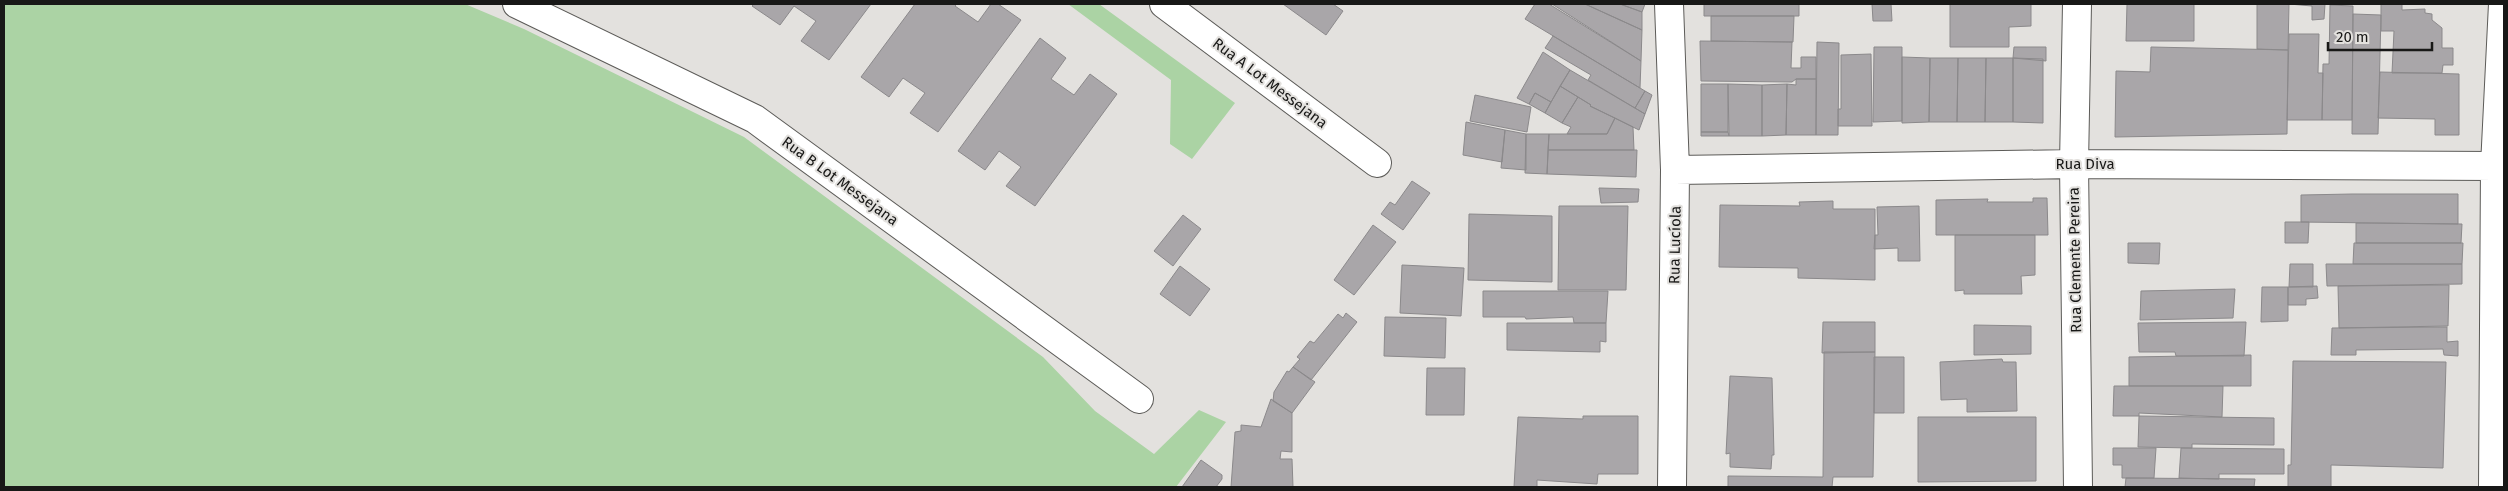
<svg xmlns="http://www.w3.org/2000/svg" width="2508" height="491" font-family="'Fira Sans',sans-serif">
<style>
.green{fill:#abd3a4}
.building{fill:#a9a6a9;stroke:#8b898b}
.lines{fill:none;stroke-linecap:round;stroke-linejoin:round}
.street-casing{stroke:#5c5b58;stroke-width:30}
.street{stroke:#fff;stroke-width:28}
.labels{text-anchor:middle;stroke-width:4;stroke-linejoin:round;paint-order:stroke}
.street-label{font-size:15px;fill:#181817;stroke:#e3e1de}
</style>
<rect width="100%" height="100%" fill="#e3e1de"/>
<path class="green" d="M 4,4 L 465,4 L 524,29 L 744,137 L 1043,357 L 1095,411 L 1154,454 L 1199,410 L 1226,422 L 1176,487 L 4,487 Z
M 1068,4 L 1099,4 L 1235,103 L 1192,159 L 1170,144 L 1171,80 Z"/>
<path class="building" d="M 754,4 L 871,4 L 829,60 L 801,41 L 816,21 L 794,6 L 780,25 L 752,6 Z
M 915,4 L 957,4 L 955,6 L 978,22 L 991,4 L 998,4 L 1021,20 L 938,132 L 910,113 L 925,93 L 903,78 L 889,97 L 861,77 Z
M 1283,4 L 1333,4 L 1343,11 L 1326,35 Z
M 1535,4 L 1549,4 L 1641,61 L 1640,88 L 1525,19 Z
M 1552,4 L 1585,4 L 1642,30 L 1641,61 Z
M 1585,4 L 1620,4 L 1642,12 L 1642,30 Z
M 1620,4 L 1645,4 L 1642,12 Z
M 1704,4 L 1799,4 L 1799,16 L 1704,16 Z
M 1872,4 L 1891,4 L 1892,21 L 1873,21 Z
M 1950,4 L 2031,4 L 2031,26 L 2009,27 L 2009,47 L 1950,47 Z
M 2127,4 L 2194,4 L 2194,41 L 2126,41 Z
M 2257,4 L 2289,4 L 2288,50 L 2257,49 Z
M 2289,4 L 2325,4 L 2324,19 L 2312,20 L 2312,6 Z
M 2381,4 L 2402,4 L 2402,10 L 2425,9 L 2425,13 L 2432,14 L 2432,20 L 2442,28 L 2442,48 L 2453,48 L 2453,65 L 2443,65 L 2442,73 L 2392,73 L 2394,31 L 2381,31 Z
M 2330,5 L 2353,6 L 2352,120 L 2322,120 L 2323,64 L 2329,64 Z
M 2353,14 L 2381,15 L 2378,134 L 2352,134 Z
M 1711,16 L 1794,16 L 1793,42 L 1711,41 Z
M 2289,34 L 2319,34 L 2318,73 L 2323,73 L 2322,120 L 2287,120 Z
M 1553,36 L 1645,91 L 1635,108 L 1588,80 L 1591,75 L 1545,48 Z
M 1040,38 L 1066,58 L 1051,79 L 1074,95 L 1090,74 L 1117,94 L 1035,206 L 1006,186 L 1021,167 L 999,151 L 985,170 L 958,151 Z
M 1700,41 L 1792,42 L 1791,68 L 1801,68 L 1801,57 L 1816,57 L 1816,79 L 1796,79 L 1792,82 L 1701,81 Z
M 1817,42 L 1839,43 L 1838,135 L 1816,135 Z
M 1874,47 L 1902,47 L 1902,121 L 1873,122 Z
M 2014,47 L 2046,47 L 2046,61 L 2013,58 Z
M 2151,47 L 2288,50 L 2287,134 L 2115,137 L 2116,71 L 2150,72 Z
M 1543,52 L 1570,70 L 1551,102 L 1535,93 L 1529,104 L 1517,98 Z
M 1871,54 L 1872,126 L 1838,126 L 1838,109 L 1841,109 L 1841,55 Z
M 1902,57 L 1930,58 L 1929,122 L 1902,123 Z
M 1930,58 L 1958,58 L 1957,122 L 1929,122 Z
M 1958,58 L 1986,58 L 1985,122 L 1957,122 Z
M 1986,58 L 2013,58 L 2013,122 L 1985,122 Z
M 2013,58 L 2043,59 L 2043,123 L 2013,122 Z
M 1570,70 L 1645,114 L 1639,130 L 1590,106 L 1591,105 L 1560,86 Z
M 2380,72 L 2459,74 L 2459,135 L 2435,135 L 2435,119 L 2378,118 Z
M 1796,79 L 1816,79 L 1816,135 L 1786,135 L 1787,84 L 1796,85 Z
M 1701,84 L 1728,84 L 1728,132 L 1701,132 Z
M 1728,84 L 1762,85 L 1762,136 L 1729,136 Z
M 1787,84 L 1786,135 L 1762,136 L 1762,85 Z
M 1560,86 L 1578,97 L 1562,123 L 1545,113 Z
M 1645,91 L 1652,95 L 1645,114 L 1635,108 Z
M 1535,93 L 1551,102 L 1545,113 L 1529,104 Z
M 1475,95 L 1531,107 L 1527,132 L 1470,121 Z
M 1578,97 L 1591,105 L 1590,106 L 1615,118 L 1607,134 L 1567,134 L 1571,127 L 1562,123 Z
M 1615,118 L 1633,127 L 1634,150 L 1548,150 L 1549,134 L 1607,134 Z
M 1466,122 L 1505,130 L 1502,162 L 1463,155 Z
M 1505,130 L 1526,134 L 1526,170 L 1501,168 Z
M 1701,132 L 1728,132 L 1729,136 L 1701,136 Z
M 1526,134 L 1549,134 L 1547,174 L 1525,173 Z
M 1548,150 L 1637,150 L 1636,177 L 1547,174 Z
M 1412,181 L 1430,193 L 1403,230 L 1381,214 L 1390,202 L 1395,205 Z
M 1599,188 L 1639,189 L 1638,202 L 1601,203 Z
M 2352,194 L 2458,194 L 2458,224 L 2301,222 L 2301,195 Z
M 2033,198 L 2047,198 L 2048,235 L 1936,235 L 1936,200 L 1988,199 L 1987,202 L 2033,202 Z
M 1833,201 L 1833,209 L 1875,209 L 1875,280 L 1798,278 L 1798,268 L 1719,267 L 1720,205 L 1800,206 L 1799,202 Z
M 1559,206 L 1628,206 L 1626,290 L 1558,290 Z
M 1919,206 L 1920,261 L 1898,261 L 1898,248 L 1874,249 L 1875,235 L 1878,235 L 1877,207 Z
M 1469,214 L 1552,216 L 1552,282 L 1468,280 Z
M 1183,215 L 1201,229 L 1173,266 L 1154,251 Z
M 2285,222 L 2309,222 L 2308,243 L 2285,243 Z
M 2356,223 L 2462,224 L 2461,243 L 2356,243 Z
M 1373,225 L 1396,242 L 1354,295 L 1334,280 Z
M 1955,235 L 2035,235 L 2035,275 L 2021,276 L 2022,294 L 1964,294 L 1964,290 L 1955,291 Z
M 2128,243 L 2160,243 L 2159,264 L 2128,263 Z
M 2354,243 L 2463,243 L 2462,264 L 2353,264 Z
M 2290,264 L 2313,264 L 2313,287 L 2289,287 Z
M 2326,264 L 2462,264 L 2462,284 L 2327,286 Z
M 1402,265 L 1464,268 L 1461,316 L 1400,313 Z
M 1180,266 L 1210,289 L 1190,316 L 1160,294 Z
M 2449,285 L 2448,326 L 2339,328 L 2338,286 Z
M 2317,286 L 2318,298 L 2306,299 L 2306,305 L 2288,305 L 2288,287 Z
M 2262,287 L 2288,287 L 2288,321 L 2261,322 Z
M 2235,289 L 2233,318 L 2140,320 L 2141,291 Z
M 1483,291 L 1608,291 L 1606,323 L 1574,323 L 1573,317 L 1526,319 L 1525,317 L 1483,317 Z
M 1346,313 L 1357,322 L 1311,380 L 1293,367 L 1300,359 L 1297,357 L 1310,341 L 1314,343 L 1338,314 L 1343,318 Z
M 1385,317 L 1446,318 L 1445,358 L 1384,356 Z
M 1823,322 L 1875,322 L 1875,352 L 1822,353 Z
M 2246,322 L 2244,356 L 2176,356 L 2175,352 L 2139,352 L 2138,323 Z
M 1507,323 L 1606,323 L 1606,342 L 1600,341 L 1600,352 L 1507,350 Z
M 1974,325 L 2031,326 L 2031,354 L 1974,355 Z
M 2447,327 L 2447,342 L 2458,341 L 2458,356 L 2444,355 L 2443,349 L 2356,350 L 2356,355 L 2331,355 L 2332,328 Z
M 1824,352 L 1875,352 L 1873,477 L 1833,477 L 1832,487 L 1728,487 L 1728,476 L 1823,477 Z
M 2251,355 L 2251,386 L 2129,386 L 2129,357 Z
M 1874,357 L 1904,357 L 1904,413 L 1874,413 Z
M 2002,359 L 2003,362 L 2016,362 L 2017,411 L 1967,412 L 1967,399 L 1941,400 L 1940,362 Z
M 2293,361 L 2446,362 L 2443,468 L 2331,465 L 2331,487 L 2288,487 L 2288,465 L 2291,465 Z
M 1293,367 L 1315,382 L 1292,413 L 1273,401 L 1274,392 L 1287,371 L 1289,372 Z
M 1427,368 L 1465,368 L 1464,415 L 1426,415 Z
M 1730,376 L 1772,378 L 1774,455 L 1772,455 L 1771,469 L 1730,467 L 1730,453 L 1726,454 Z
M 2114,386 L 2223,386 L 2222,417 L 2139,413 L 2139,416 L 2113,416 Z
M 1271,399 L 1292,413 L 1292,452 L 1281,451 L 1280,459 L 1292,459 L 1293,487 L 1231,487 L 1235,432 L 1241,431 L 1241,425 L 1261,427 Z
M 1583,416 L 1638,416 L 1638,474 L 1598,474 L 1597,484 L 1537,480 L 1537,487 L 1514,487 L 1518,417 L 1583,419 Z
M 2139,416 L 2274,418 L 2274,445 L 2192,444 L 2192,448 L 2138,447 Z
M 1918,417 L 2036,417 L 2036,481 L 1918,482 Z
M 2113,448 L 2156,448 L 2154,478 L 2122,478 L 2122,465 L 2113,465 Z
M 2181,448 L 2284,449 L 2284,474 L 2219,474 L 2219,479 L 2179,478 Z
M 1201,460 L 1222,475 L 1222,479 L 1216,487 L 1182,487 Z
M 2126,478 L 2255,479 L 2254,487 L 2125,487 Z"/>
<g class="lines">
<g class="street-casing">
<path id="street" d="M 517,4 L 755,119 L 1139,399
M 1164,4 L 1377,163
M 1669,4 L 1675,170 L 1672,487
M 2077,4 L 2074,164 L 2078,487
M 1675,170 L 2074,164 L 2495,166
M 2493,487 L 2495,166 L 2503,4"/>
</g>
<use href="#street" class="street"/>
</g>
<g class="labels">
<g class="street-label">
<text transform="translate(1270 83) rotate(37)" y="5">Rua A Lot Messejana</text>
<text x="2085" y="169">Rua Diva</text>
<text transform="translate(840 181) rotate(36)" y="5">Rua B Lot Messejana</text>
<text transform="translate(1675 245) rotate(-89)" y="5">Rua Lucíola</text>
<text transform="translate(2075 260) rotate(-91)" y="5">Rua Clemente Pereira</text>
</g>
</g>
<rect width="2508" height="491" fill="none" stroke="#181817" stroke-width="10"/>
<path d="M2328 42v8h104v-8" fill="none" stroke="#181817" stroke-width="2.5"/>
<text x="2336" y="42" font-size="15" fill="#181817" stroke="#e3e1de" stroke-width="4" paint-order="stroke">20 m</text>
</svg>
